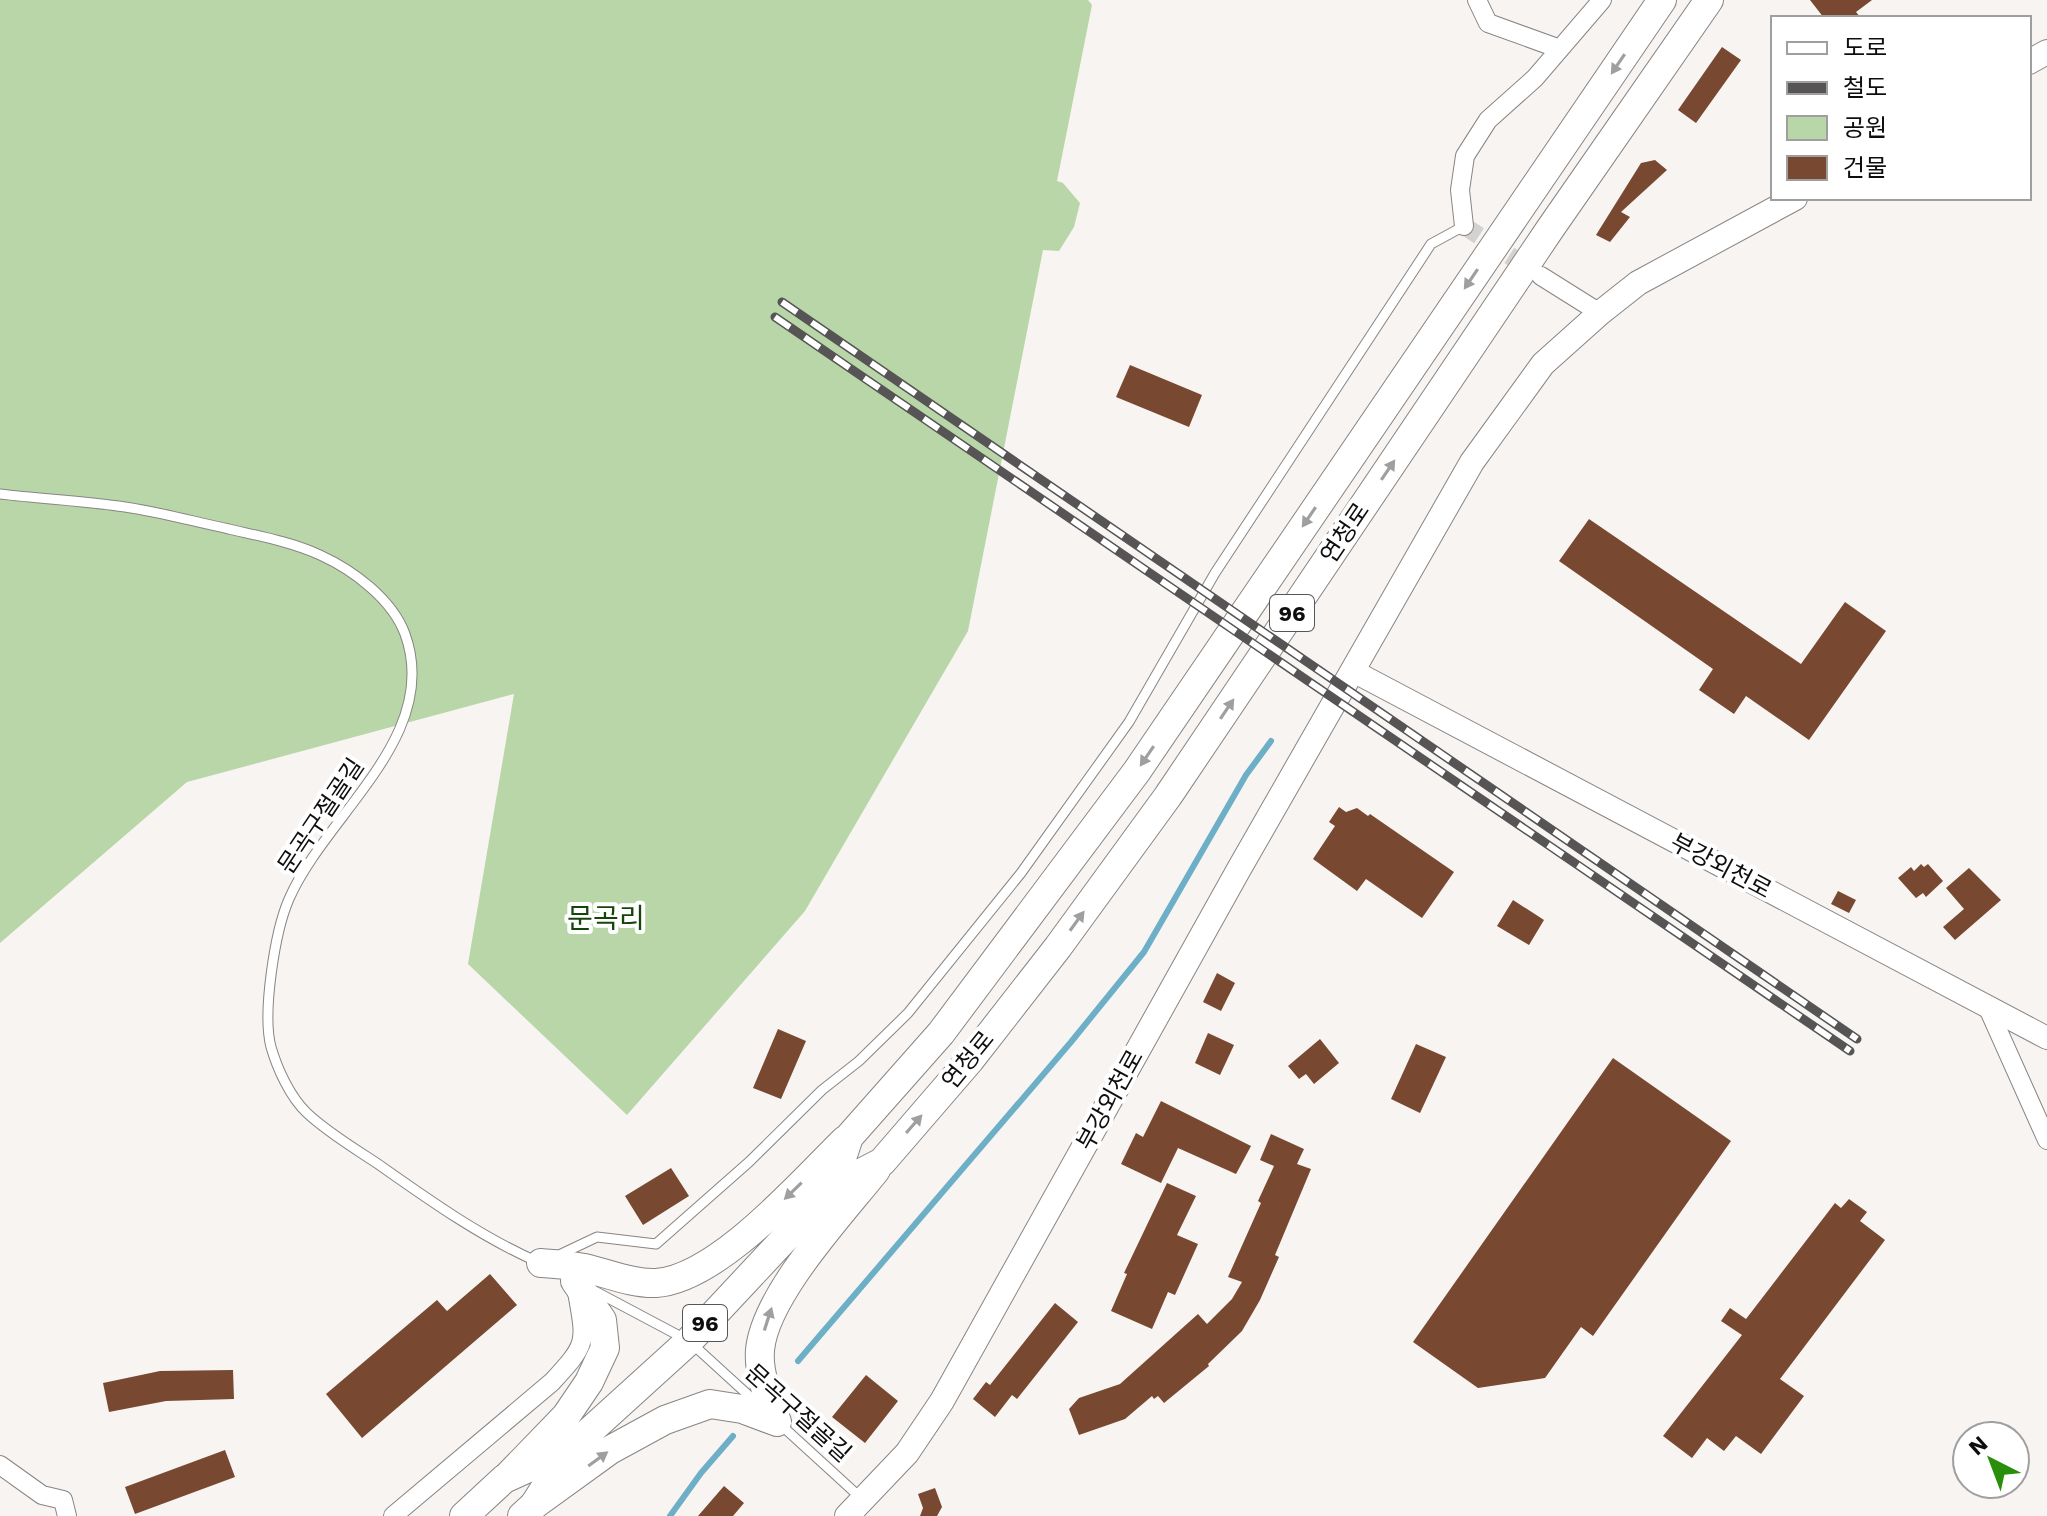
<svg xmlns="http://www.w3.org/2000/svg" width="2047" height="1516" font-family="'Work Sans','Noto Sans KR',sans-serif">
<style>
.green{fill:#b9d6a9}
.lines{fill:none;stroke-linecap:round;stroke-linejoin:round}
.stream{stroke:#6cafc6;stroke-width:6}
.building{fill:#784830}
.minor-tunnel{stroke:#d4d2d0;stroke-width:18;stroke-dasharray:18 9;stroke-linecap:butt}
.service-casing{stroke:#888583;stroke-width:11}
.minor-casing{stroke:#888583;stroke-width:20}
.tertiary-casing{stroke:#888583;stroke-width:24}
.secondary-casing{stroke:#888583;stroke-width:26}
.primary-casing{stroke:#888583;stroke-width:30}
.trunk-casing{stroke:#888583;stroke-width:30}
.service{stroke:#fff;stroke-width:9}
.minor{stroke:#fff;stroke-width:18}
.tertiary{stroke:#fff;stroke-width:22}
.secondary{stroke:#fff;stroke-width:24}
.primary{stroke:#fff;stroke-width:28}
.trunk{stroke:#fff;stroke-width:28}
.rail-casing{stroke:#565454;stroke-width:9}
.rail{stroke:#fff;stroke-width:6;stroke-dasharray:18;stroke-linecap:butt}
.oneway{fill:#9f9f9f}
.labels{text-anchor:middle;stroke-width:8;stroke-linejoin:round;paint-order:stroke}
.shield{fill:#fff;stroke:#575656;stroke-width:2}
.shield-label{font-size:22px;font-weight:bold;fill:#0f0e0e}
.street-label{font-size:24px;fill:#0f0e0e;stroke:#fff}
.quarter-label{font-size:28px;fill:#16450b;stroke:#fff}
</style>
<rect width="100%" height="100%" fill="#f7f4f2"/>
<path class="green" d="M 0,0 L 1088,0 L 1092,5 L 1057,181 L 1063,183 L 1080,203 L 1074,227 L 1059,251 L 1043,250 L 968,631 L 805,911 L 627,1115 L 468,964 L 514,694 L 187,782 L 0,943 Z"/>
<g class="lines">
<path class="stream" d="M 798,1361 L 1071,1042 L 1144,952 L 1246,775 L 1271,741
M 670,1516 L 701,1473 L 733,1436"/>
</g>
<path class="building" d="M 1810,0 L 1872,0 L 1856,12 L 1861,18 L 1824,18 Z
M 1722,47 L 1741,60 L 1696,123 L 1678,110 Z
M 1655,160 L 1667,170 L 1621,212 L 1630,217 L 1610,242 L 1596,235 L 1641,163 Z
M 1130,365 L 1202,395 L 1189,427 L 1116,397 Z
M 1589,519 L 1801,664 L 1845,602 L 1886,631 L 1809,740 L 1746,696 L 1734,714 L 1699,690 L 1713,669 L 1559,561 Z
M 1339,807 L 1346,812 L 1357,808 L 1368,816 L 1370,814 L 1454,872 L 1422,918 L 1366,879 L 1357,891 L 1313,859 L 1335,826 L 1329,822 Z
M 1921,864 L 1924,867 L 1928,864 L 1943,881 L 1926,897 L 1923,893 L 1916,898 L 1898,878 L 1911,867 L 1914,871 Z
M 1969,868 L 2001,900 L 1955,940 L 1943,927 L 1964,909 L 1946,888 Z
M 1838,891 L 1856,900 L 1849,913 L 1831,904 Z
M 1513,900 L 1544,920 L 1529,945 L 1497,926 Z
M 1217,973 L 1235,983 L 1221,1011 L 1203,1002 Z
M 778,1029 L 806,1041 L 781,1099 L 753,1088 Z
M 1208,1033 L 1234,1045 L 1220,1075 L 1195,1063 Z
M 1320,1039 L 1339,1063 L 1314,1084 L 1306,1074 L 1299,1079 L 1288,1066 Z
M 1416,1044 L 1446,1057 L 1420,1113 L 1391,1099 Z
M 1613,1058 L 1731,1141 L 1593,1336 L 1581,1327 L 1545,1378 L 1478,1388 L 1413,1342 Z
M 1161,1101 L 1251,1146 L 1236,1174 L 1178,1148 L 1161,1183 L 1121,1164 L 1136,1133 L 1143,1137 Z
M 1271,1134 L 1304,1149 L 1297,1164 L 1311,1169 L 1275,1255 L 1279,1257 L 1260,1300 L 1242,1331 L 1208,1364 L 1209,1366 L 1164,1403 L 1158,1396 L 1154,1399 L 1152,1396 L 1125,1419 L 1079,1435 L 1069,1409 L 1079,1398 L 1120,1384 L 1198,1314 L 1207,1324 L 1232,1299 L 1242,1282 L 1228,1277 L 1261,1203 L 1258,1201 L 1274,1166 L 1260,1160 Z
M 671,1168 L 689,1196 L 643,1225 L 625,1196 Z
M 1167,1183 L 1196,1196 L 1177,1235 L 1198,1244 L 1175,1295 L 1168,1292 L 1152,1329 L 1111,1311 L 1127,1274 L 1124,1273 Z
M 1849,1199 L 1867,1212 L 1860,1221 L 1885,1240 L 1780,1379 L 1804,1396 L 1761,1454 L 1736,1436 L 1724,1451 L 1707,1438 L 1692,1458 L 1663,1436 L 1742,1335 L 1721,1321 L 1730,1308 L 1746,1319 L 1835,1203 L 1841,1208 Z
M 490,1274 L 517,1305 L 362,1438 L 326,1394 L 437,1300 L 447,1311 Z
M 1055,1303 L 1078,1322 L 1017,1399 L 1012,1395 L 995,1417 L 973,1399 L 986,1382 L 990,1385 Z
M 233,1370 L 234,1399 L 166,1401 L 109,1412 L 103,1383 L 160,1371 Z
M 866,1375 L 898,1401 L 865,1443 L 832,1417 Z
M 225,1450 L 235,1477 L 135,1514 L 125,1487 Z
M 724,1486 L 744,1503 L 733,1516 L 698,1516 Z
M 935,1488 L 942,1507 L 937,1516 L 920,1516 L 923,1508 L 918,1494 Z"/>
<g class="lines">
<path class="minor-tunnel" d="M 1464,226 L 1532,270"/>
<g class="service-casing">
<path id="service" d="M 0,494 C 42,499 83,501 125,507 C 160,512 195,522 229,529 C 259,536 292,542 320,555 C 353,570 392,599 405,634 C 442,736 326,814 289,899 C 275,931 262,1013 271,1047 C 277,1068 290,1097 307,1113 C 327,1132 354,1148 378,1164 C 429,1200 481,1237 538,1262
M 559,1255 L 597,1237 L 656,1244 L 749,1162 L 822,1090 L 859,1061 L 908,1013 L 1021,873 L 1129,722 L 1215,573 L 1431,244 L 1464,226
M 591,1289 L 689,1341 L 758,1404
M 781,1425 L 862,1499"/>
</g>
<g class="minor-casing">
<path id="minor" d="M 1477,0 L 1488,23 L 1560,49
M 1464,226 L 1460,190 L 1465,156 L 1488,120 L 1535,78 L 1602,0
M 1541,276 L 1600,313
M 1987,1006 L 2047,1140
M 0,1465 L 42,1495 L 63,1500 L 67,1516
M 393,1516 L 552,1382 C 588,1343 586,1343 577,1292"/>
</g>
<g class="tertiary-casing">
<path id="tertiary" d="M 1353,671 L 2047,1038"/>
</g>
<g class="secondary-casing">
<path id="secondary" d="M 2029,62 L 2047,52
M 847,1516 L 907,1453 L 942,1401 L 1239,869 L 1472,462 L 1543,364 L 1600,313 L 1638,283 L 1795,198"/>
</g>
<g class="primary-casing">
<path id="primary" d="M 832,1188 L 849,1137 L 941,1033 L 1137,771 L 1662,0
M 541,1263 C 555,1264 570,1265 584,1268 C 607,1273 632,1284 656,1283 C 718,1279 802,1182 845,1140
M 777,1422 C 769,1399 758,1374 760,1350 C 765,1295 841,1214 876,1170
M 570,1449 L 689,1341 L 832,1188 L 882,1162 L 970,1060 L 1058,947 L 1168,796 L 1550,229 L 1709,0
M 507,1477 L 566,1416 L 589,1382 L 605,1348 L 602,1320 L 575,1281
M 534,1505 L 610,1450 L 665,1420 L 710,1404 L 742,1409 L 777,1422"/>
</g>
<g class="trunk-casing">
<path id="trunk" d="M 464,1516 L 504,1479 L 570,1449
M 522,1516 L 534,1505 L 569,1450"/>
</g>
<use href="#service" class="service"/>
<use href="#minor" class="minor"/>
<use href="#tertiary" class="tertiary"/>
<use href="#secondary" class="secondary"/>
<use href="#primary" class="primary"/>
<use href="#trunk" class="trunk"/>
<g class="rail-casing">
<path id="rail" d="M 782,302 L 1857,1039
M 775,317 L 1850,1051"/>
</g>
<use href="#rail" class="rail"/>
</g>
<defs><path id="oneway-solid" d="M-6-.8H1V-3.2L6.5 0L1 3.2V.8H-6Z" transform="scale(2)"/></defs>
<g class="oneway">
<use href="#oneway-solid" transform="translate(1618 64) rotate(124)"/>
<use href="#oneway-solid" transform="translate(1471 279) rotate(124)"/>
<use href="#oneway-solid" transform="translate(1388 470) rotate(-56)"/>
<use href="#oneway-solid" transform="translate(1309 517) rotate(124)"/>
<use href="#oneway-solid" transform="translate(1227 709) rotate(-56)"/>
<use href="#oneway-solid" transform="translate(1147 756) rotate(124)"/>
<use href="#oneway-solid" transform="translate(1077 921) rotate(-54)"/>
<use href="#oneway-solid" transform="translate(914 1124) rotate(-49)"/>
<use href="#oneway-solid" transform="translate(793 1191) rotate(136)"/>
<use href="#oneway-solid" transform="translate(768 1319) rotate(-72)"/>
<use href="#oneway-solid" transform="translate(598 1459) rotate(-36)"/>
</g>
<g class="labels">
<g class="shield">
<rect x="1270" y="595" width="44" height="36" rx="6"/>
<rect x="683" y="1305" width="44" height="36" rx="6"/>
</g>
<g class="shield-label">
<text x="1292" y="621">96</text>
<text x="705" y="1331">96</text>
</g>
<g class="street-label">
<text transform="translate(1345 533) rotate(-56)" y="8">연청로</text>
<text transform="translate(321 816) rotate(-56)" y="8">문곡구절골길</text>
<text transform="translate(1721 866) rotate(28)" y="8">부강외천로</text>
<text transform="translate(968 1060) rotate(-51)" y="8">연청로</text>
<text transform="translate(1110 1100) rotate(-61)" y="8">부강외천로</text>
<text transform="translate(798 1413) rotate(42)" y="8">문곡구절골길</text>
</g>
<g class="quarter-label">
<text x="606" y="928">문곡리</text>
</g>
</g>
<rect x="1771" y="16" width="260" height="184" fill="#ffffff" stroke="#9f9f9f" stroke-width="2"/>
<rect x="1787" y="42" width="40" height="12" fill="#ffffff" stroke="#9f9f9f" stroke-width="2"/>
<text x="1843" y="56" font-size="24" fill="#0f0e0e">도로</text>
<rect x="1787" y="82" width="40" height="12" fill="#565454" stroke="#9f9f9f" stroke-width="2"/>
<text x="1843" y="96" font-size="24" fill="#0f0e0e">철도</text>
<rect x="1787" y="116" width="40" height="24" fill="#b9d6a9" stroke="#9f9f9f" stroke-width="2"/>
<text x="1843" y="136" font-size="24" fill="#0f0e0e">공원</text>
<rect x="1787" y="156" width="40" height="24" fill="#784830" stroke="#9f9f9f" stroke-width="2"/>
<text x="1843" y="176" font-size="24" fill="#0f0e0e">건물</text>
<g transform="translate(1991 1460) rotate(318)"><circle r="38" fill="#ffffff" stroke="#9f9f9f" stroke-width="2"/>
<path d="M0-6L14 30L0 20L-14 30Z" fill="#298e0a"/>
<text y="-12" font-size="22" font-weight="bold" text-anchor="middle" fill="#0f0e0e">N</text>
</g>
</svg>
